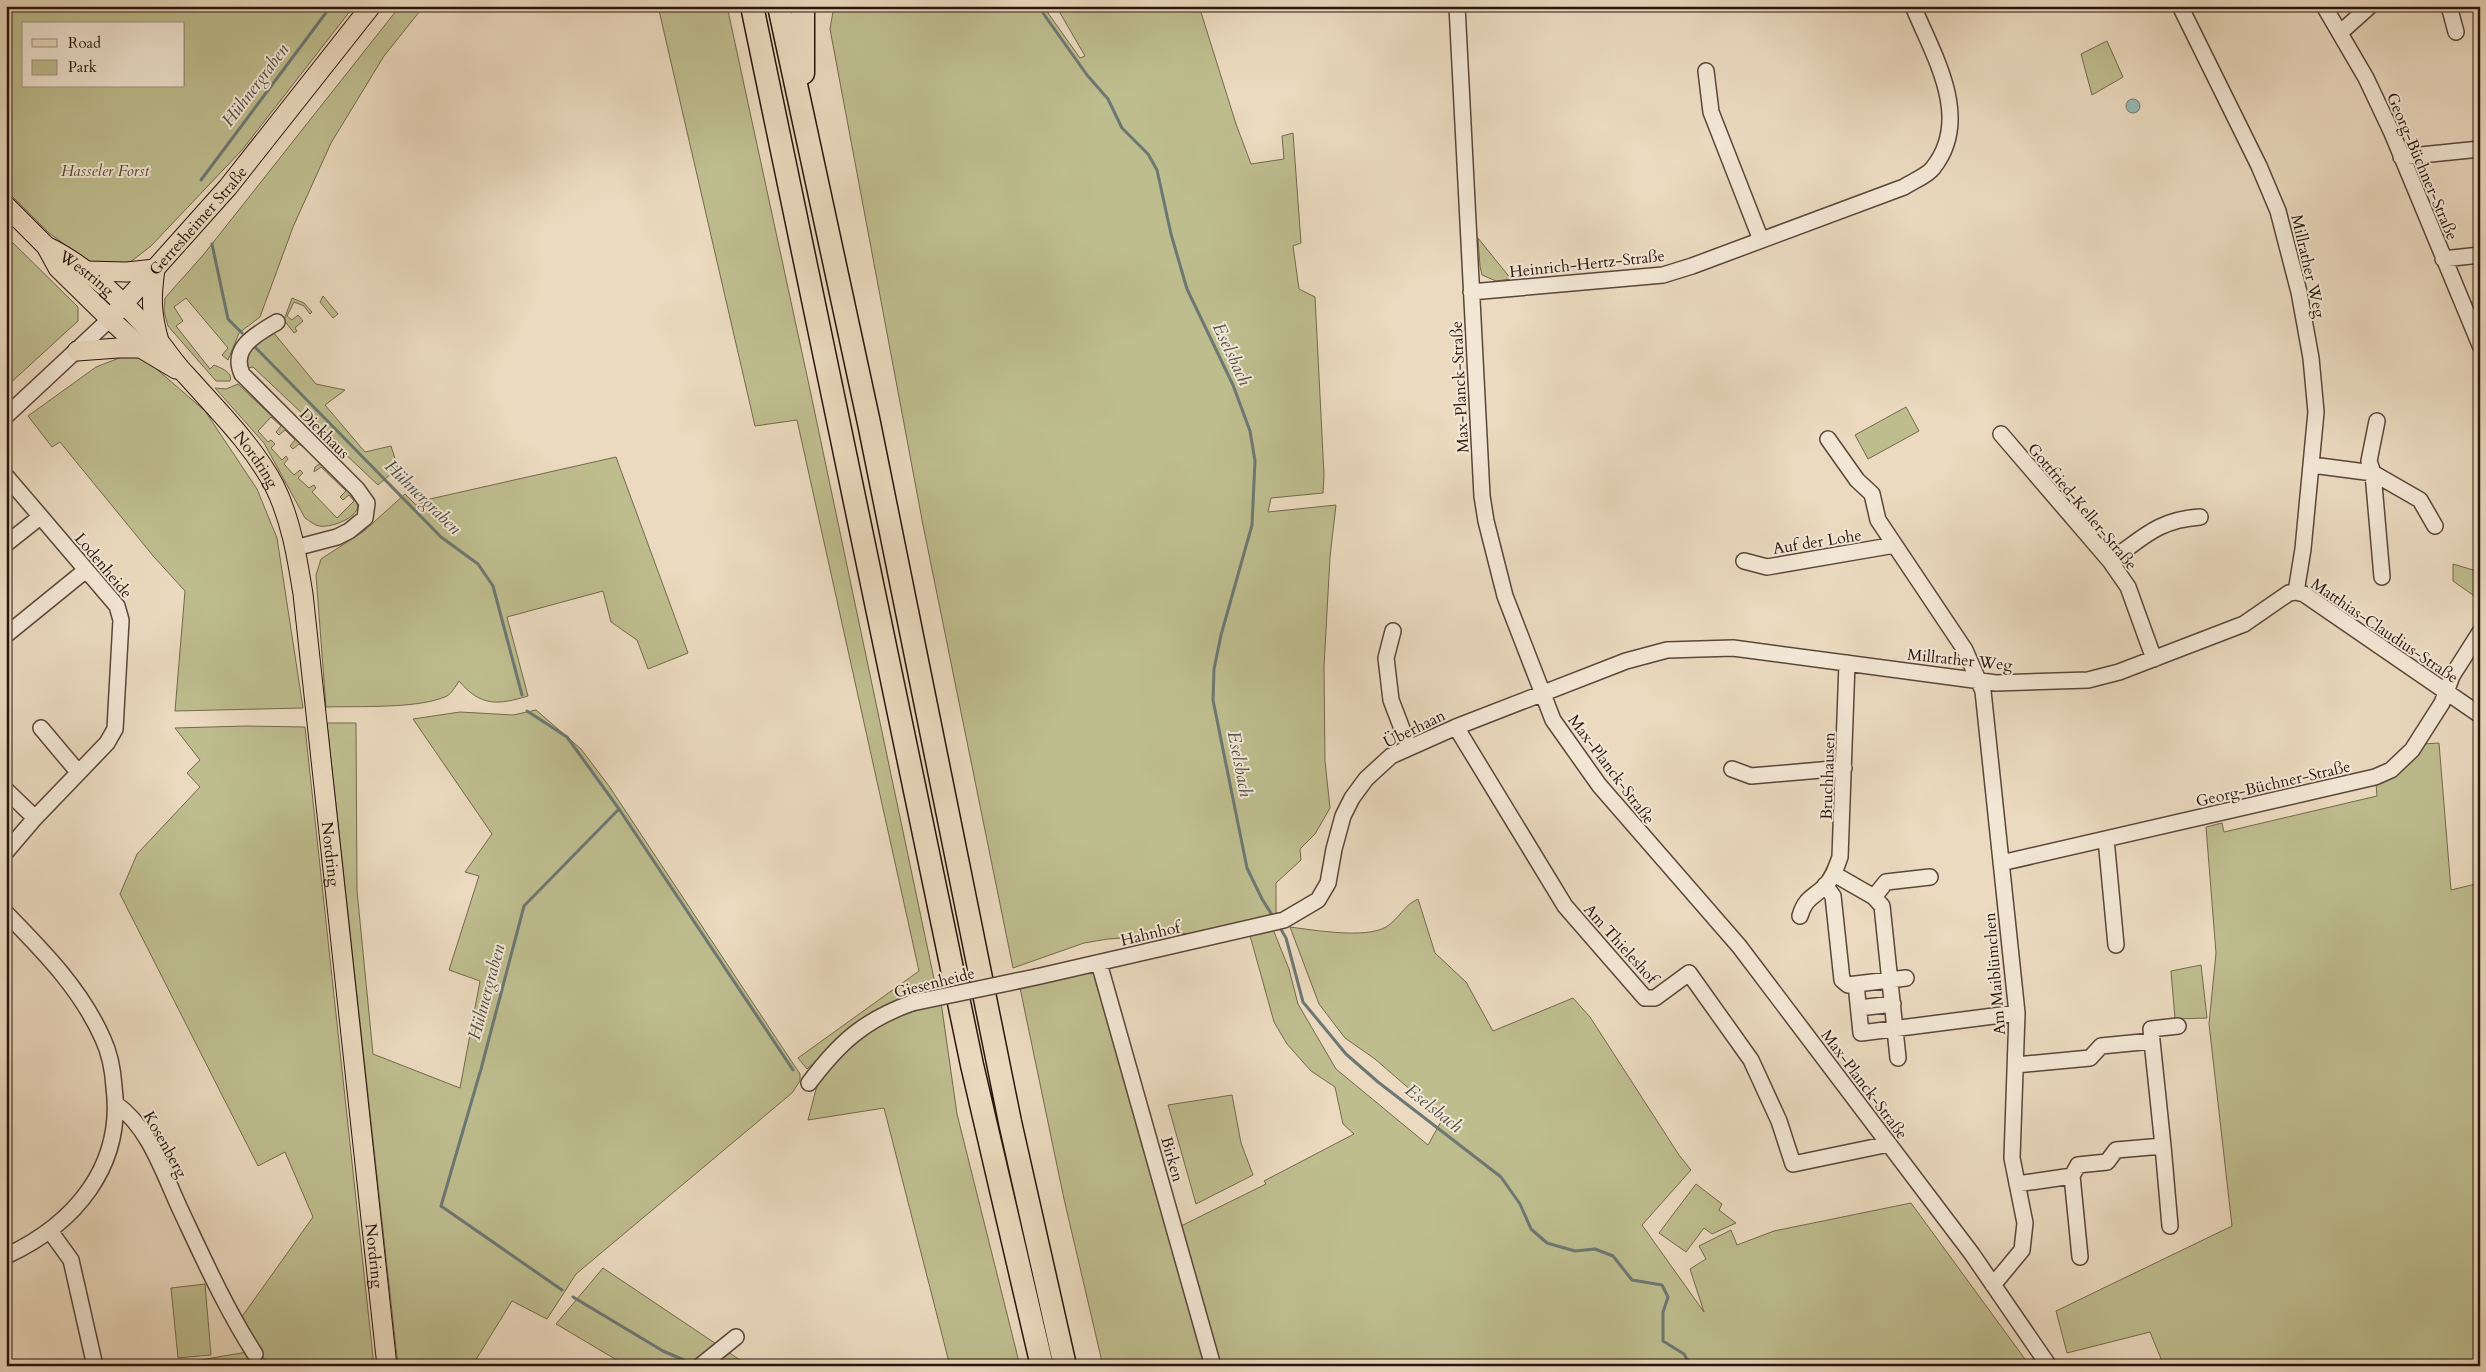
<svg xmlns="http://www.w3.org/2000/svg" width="2486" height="1372" font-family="Cardo,serif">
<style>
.green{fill:#bebd8e;stroke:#74684d;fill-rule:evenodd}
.water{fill:#99bab7;stroke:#6c7873}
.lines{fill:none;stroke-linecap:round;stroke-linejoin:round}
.stream{stroke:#6c7873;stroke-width:3}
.minor-casing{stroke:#5a4639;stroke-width:18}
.major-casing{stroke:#29140c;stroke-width:21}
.highway-casing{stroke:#29140c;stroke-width:25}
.minor{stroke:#f2e7d5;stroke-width:15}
.major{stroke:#ebdabf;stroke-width:19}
.highway{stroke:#ebdabf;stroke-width:22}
.minor-bridge-casing{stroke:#5a4639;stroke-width:18;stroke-linecap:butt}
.minor-bridge{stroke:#f2e7d5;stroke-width:15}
.labels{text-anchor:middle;stroke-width:4;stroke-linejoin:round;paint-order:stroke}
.street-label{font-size:16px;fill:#29140c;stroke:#f2e7d5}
.park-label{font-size:16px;font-style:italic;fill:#564733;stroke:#f2e7d5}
.water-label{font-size:18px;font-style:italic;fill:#504e48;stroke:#f2e7d5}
</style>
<rect width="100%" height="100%" fill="#ebdabf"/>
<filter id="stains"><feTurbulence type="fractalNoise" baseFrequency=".004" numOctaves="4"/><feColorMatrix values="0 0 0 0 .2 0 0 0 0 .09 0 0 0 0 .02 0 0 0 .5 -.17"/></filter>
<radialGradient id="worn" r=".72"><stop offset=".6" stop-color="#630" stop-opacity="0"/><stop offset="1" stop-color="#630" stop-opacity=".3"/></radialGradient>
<path class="green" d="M 6,6 L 354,6 L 242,150 L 151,246 L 129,263 L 89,263 L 48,232 L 6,190 ZM 24,24 L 184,24 L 184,86 L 24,86 Z
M 400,6 L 424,6 L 384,56 L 331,143 L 293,227 L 260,317 L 239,333 L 228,360 L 222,355 L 228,348 L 186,298 L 174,307 L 183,321 L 176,326 L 210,369 L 214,365 C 221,368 233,372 230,381 L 216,381 L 168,326 L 164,311 L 165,298 L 204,254 Z
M 658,6 L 727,6 L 809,385 L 937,993 L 876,1010 L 807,1069 L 798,1058 L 919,971 L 797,420 L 755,426 Z
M 834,6 L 1043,6 L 1080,58 L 1085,56 L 1056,6 L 1199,6 L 1236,124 L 1251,164 L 1284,159 L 1282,136 L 1293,133 L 1301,243 L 1293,246 L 1299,289 L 1315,297 L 1324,475 L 1323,493 L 1271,498 L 1268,512 L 1336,505 L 1330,557 L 1324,667 L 1325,761 L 1330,808 L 1315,834 L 1300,849 L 1301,860 L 1276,883 L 1276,918 L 1206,932 L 1108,939 L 1084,943 L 1013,968 L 923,525 L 830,29 Z
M 2107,41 L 2123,77 L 2092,95 L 2081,54 Z
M 6,236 L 78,307 L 78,321 L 6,387 Z
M 1478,238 L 1511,279 L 1496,281 L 1482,275 L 1480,266 Z
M 323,296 L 338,314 L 333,318 L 320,302 Z
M 292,298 L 304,303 L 312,312 L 310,314 L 304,306 L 294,302 L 287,316 L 292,320 L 298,315 L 303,321 L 295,328 L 297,331 L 294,333 L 284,320 Z
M 273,332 L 316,384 L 345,390 L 325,405 L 365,452 L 391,446 L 398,468 L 378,485 L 253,367 L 248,368 C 244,350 261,342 273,332 Z
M 123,351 L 145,359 L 205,411 L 257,489 L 277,538 L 303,708 L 175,711 L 185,591 L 154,557 L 60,442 L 52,447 L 28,416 L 96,367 L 122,357 Z
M 238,384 L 306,449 L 299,444 L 293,449 L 290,446 L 295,440 L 285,430 L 279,435 L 276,432 L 281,426 L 271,417 L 258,431 L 268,442 L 271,440 L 275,444 L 271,448 L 282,460 L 286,456 L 288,459 L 284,464 L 294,475 L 300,470 L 303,473 L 298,478 L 309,488 L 314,485 L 316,488 L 312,492 L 337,518 L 354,501 L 349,495 L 343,500 L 340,497 L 346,491 L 321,467 L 314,472 L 315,467 L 321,463 L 357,499 C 357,503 359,507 356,511 C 351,520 330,528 319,526 C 314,525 310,521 305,518 L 264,443 L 215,388 L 226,389 Z
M 1906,407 L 1919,431 L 1868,459 L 1855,435 Z
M 616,457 L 688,653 L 648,669 L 637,640 L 611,622 L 603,591 L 507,617 L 528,696 C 498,705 481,707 459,681 C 456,686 451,694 447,696 C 420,709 357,706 326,707 L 316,575 L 321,559 L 364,531 L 405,494 L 416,505 L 430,499 Z
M 2453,564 L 2480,572 L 2480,600 L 2453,581 Z
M 536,710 L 581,749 L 609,786 L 800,1074 L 800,1081 L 792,1093 L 576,1274 L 547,1319 L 512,1301 L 472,1366 L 398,1366 L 327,723 L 356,723 L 357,891 L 373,1054 L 460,1088 L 480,981 L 449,970 L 479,876 L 465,872 L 492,834 L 413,719 L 460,712 L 513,715 Z
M 245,726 L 305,727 L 374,1366 L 270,1366 L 264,1359 L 241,1318 L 313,1217 L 285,1152 L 258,1166 L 120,894 L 137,854 L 200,787 L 187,773 L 200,760 L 175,728 Z
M 2439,743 L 2451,890 L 2480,883 L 2480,1366 L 2164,1366 L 2150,1332 L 2067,1353 L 2056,1311 L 2232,1226 L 2209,1024 L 2216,953 L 2206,827 L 2222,823 L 2224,832 L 2377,796 L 2376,784 C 2399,777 2411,764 2423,744 Z
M 1418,899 L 1435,953 L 1466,982 L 1493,1031 L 1573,998 L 1590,1017 L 1679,1155 L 1691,1170 L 1642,1225 L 1704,1312 L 1690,1269 L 1706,1259 L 1699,1246 L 1731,1230 L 1737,1245 L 1774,1231 L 1911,1203 L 2030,1366 L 1221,1366 L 1179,1227 L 1266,1184 L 1264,1181 L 1354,1134 L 1343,1124 L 1335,1087 L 1311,1071 L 1287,1044 L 1274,1022 L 1249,932 L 1272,927 L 1289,969 L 1298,1004 L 1336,1069 L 1428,1145 L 1443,1118 L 1375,1059 L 1345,1038 L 1319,1004 L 1290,927 C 1313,930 1366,939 1386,927 C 1399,919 1404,905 1418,899 Z
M 2201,965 L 2207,1018 L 2175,1019 L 2171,971 Z
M 1089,970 L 1099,977 L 1209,1366 L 1103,1366 L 1064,1199 L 1019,983 Z
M 941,1002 L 957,1114 L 1020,1366 L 950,1366 L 884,1108 L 808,1120 L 819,1078 L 856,1040 L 902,1011 Z
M 1232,1095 L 1241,1143 L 1253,1175 L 1196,1204 L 1168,1105 Z
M 1696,1184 L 1722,1204 L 1719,1210 L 1736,1223 L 1712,1234 L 1704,1228 L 1686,1252 L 1659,1233 Z
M 603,1268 L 749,1366 L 627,1366 L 556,1324 Z
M 205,1284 L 211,1355 L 178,1358 L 171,1288 Z
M 247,1352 L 258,1366 L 165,1366 Z"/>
<path class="water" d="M2126 106a7 7 0 1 1 14 0a7 7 0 1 1-14 0Z"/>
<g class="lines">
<path class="stream" d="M 1038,6 L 1087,75 L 1108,99 L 1122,128 L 1148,154 L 1157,170 L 1171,234 L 1187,289 L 1233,385 L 1250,431 L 1255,461 L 1252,525 L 1221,635 L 1214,669 L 1213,700 L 1247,868 L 1262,899 L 1274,918
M 201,180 L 331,6
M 212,244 L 228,319 L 242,333
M 255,347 L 441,537 L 478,564 L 493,586 L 522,695
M 527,711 L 567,737 L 619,809 L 524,906 L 481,1069 L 441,1206 L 562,1290
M 619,809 L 793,1070
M 1279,926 L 1286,938 L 1303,1002 L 1346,1054 L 1378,1082 L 1501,1177 L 1520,1204 L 1531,1229 L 1547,1243 L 1575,1251 L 1595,1249 L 1613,1256 L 1632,1280 L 1662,1285 L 1668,1297 L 1663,1312 L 1663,1341 L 1684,1354 L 1691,1366
M 573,1297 L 663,1351 L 684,1360"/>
<g class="minor-casing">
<path id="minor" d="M 1457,6 L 1482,496 L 1486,521 L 1505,596 L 1553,720 L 1599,785 L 1739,946 L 1972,1254 L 2049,1366
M 2180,6 L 2259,166 L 2278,211 L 2299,292 L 2311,358 L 2316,412 L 2303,549 L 2296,592
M 2324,6 L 2366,78 L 2392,133 L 2480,345
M 2449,6 L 2456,32
M 2341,32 L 2370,6
M 1706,71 L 1711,112 L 1761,240
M 2401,157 L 2480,149
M 2443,259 L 2480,255
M 1471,292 L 1663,275 L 1692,266 L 1904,187 C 1913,181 1927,176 1933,168 C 1973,118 1933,55 1913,6
M 277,322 C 257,334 230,347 242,374 L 357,489 L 367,503 L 365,518 L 349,531 L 337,537 L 295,548
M 6,416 L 110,319
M 2377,421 L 2369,461 L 2373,473 L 2382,577
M 2001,434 L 2110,561 L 2128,587 L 2154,659
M 1828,439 L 1857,480 L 1872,494 L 1878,520 L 1965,650 L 1983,691 L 2017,1013 L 2012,1158 L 2025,1223 L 2022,1250 L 1993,1285
M 2312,465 L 2373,473 L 2420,500 L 2435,526
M 6,476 L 117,606 L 121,620 L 115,729 L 107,743 L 35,818 L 6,852
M 6,544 L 40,517
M 1744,561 L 1767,567 L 1895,545
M 2110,561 C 2143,538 2157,520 2200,517
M 1393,631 L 1386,658 L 1391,700 L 1409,747
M 6,635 L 86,570
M 1456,727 L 1565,906 L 1645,998 L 1655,998 L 1689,973 L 1751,1060 L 1779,1121 L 1793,1164 L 1889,1144
M 41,728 L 78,772
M 1732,769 L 1751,776 L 1844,768
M 6,790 L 35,818
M 2106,839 L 2116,945
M 2001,863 L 2375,777 L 2391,770 L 2412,750 L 2442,703 L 2452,676 L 2480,632
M 1834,874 L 1874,897 L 1882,906 L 1898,1058
M 1825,885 L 1833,896 L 1842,980 L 1848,985 L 1856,984
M 1874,897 L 1886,882 L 1930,877
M 6,913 C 43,951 81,989 103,1039 C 110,1054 113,1071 114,1087 C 124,1166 75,1224 6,1256
M 1800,916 C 1805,898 1813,898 1825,886 C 1833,878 1836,868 1840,857 L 1847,663
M 1099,963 L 1213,1366
M 1036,977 L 1284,920 L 1318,900 L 1328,883 L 1334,849 L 1343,816 L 1352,798 L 1366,779 L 1391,756 L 1456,727 L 1626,661 L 1667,650 L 1733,648 L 1996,683 L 2088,680 L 2119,672 L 2244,624 L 2289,593 L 2296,592 L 2304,594 L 2480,715
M 1906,978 L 1856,984 L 1861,1033 L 2017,1013
M 1859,1008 L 1893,1004
M 2152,1041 L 2151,1029 L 2178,1026
M 2016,1065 L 2090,1058 L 2101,1046 L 2152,1041 L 2163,1146 L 2116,1150 L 2107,1162 L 2078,1165 L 2072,1176 L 2017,1184
M 809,1083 C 839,1043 864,1020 912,1003
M 116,1104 C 150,1128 164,1175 181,1211 C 204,1260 226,1309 255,1354
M 2163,1146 L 2170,1226
M 2072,1176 L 2080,1257
M 50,1231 L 71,1260 L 95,1366
M 700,1366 L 736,1337"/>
</g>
<g class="major-casing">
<g id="major">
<path d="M 6,206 L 46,246 L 58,268 L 110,319 L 141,348 L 176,369"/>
<path id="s1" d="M 46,246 C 90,267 129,307 161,344 C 169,354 177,366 187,376 C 218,411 252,444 274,485 C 291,519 297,557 303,594 L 387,1366"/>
<path d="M 155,269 C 151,298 151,313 159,341"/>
<path d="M 85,271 L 127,272 L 155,269"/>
<path id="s2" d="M 110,319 L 228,187 L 371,6"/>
<path d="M 77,351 L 118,348 L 141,348"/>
</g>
</g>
<g class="highway-casing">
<path id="highway" d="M 752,6 L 972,1065 L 1042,1366
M 779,6 L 869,423 L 1010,1122 L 1065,1366
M 803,6 L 803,73"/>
</g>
<use href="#minor" class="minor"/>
<use href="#major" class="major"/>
<use href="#highway" class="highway"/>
<g class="minor-bridge-casing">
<path id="minor-bridge" d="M 912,1003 L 1036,977"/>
</g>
<use href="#minor-bridge" class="minor-bridge"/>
</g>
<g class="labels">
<g class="street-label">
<text transform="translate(2423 166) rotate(67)" y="6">Georg-Büchner-Straße</text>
<text dy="6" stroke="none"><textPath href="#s2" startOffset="132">Gerresheimer Straße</textPath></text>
<text transform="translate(1587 263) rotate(-6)" y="6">Heinrich-Hertz-Straße</text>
<text transform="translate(2309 266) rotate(77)" y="6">Millrather Weg</text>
<text dy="6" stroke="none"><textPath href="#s1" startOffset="49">Westring</textPath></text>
<text transform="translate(1459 387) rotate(-93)" y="6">Max-Planck-Straße</text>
<text transform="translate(325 433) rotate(45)" y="6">Diekhaus</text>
<text dy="6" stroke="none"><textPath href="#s1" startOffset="302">Nordring</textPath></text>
<text transform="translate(2083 506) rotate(50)" y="6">Gottfried-Keller-Straße</text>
<text transform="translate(1817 541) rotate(-9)" y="6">Auf der Lohe</text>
<text transform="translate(104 565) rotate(50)" y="6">Lodenheide</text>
<text transform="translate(2385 630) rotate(34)" y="6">Matthias-Claudius-Straße</text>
<text transform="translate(1960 659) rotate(6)" y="6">Millrather Weg</text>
<text transform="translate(1414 728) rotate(-26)" y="6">Überhaan</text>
<text transform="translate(1612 769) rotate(53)" y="6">Max-Planck-Straße</text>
<text transform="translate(1827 776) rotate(-88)" y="6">Bruchhausen</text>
<text transform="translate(2273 783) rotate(-13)" y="6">Georg-Büchner-Straße</text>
<text dy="6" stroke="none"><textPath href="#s1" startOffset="708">Nordring</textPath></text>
<text transform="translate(1150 933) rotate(-13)" y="6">Hahnhof</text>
<text transform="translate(1621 943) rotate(48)" y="6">Am Thieleshof</text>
<text transform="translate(1994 974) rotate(-95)" y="6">Am Maiblümchen</text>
<text transform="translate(934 982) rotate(-14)" y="6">Giesenheide</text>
<text transform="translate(1865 1084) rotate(53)" y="6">Max-Planck-Straße</text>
<text transform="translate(166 1144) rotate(61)" y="6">Kosenberg</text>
<text transform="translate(1173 1159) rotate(74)" y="6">Birken</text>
<text dy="6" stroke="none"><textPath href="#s1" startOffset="1112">Nordring</textPath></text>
</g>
<g class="park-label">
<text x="105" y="176">Hasseler Forst</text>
</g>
<g class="water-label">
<text transform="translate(255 85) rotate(-53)" y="6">Hühnergraben</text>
<text transform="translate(1232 354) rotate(65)" y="6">Eselsbach</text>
<text transform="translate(423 497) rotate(44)" y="6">Hühnergraben</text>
<text transform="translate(1240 764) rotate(79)" y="6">Eselsbach</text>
<text transform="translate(486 992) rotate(-75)" y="6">Hühnergraben</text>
<text transform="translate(1434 1108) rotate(38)" y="6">Eselsbach</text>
</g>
</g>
<rect width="2486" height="1372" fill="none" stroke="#ebdabf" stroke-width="25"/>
<rect x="8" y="8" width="2471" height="1357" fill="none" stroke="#29140c" stroke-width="2.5"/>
<rect x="12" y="12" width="2461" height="1347" fill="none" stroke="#29140c"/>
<rect x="22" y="22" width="162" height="65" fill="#f2e7d5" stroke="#a29385"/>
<rect x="32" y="39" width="25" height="8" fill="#ebdabf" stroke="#a29385"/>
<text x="68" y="48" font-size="15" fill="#29140c">Road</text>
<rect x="32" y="60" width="25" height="15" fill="#bebd8e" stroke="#a29385"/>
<text x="68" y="72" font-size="15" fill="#29140c">Park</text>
<rect width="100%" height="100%" filter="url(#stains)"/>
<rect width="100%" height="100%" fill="url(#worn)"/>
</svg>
